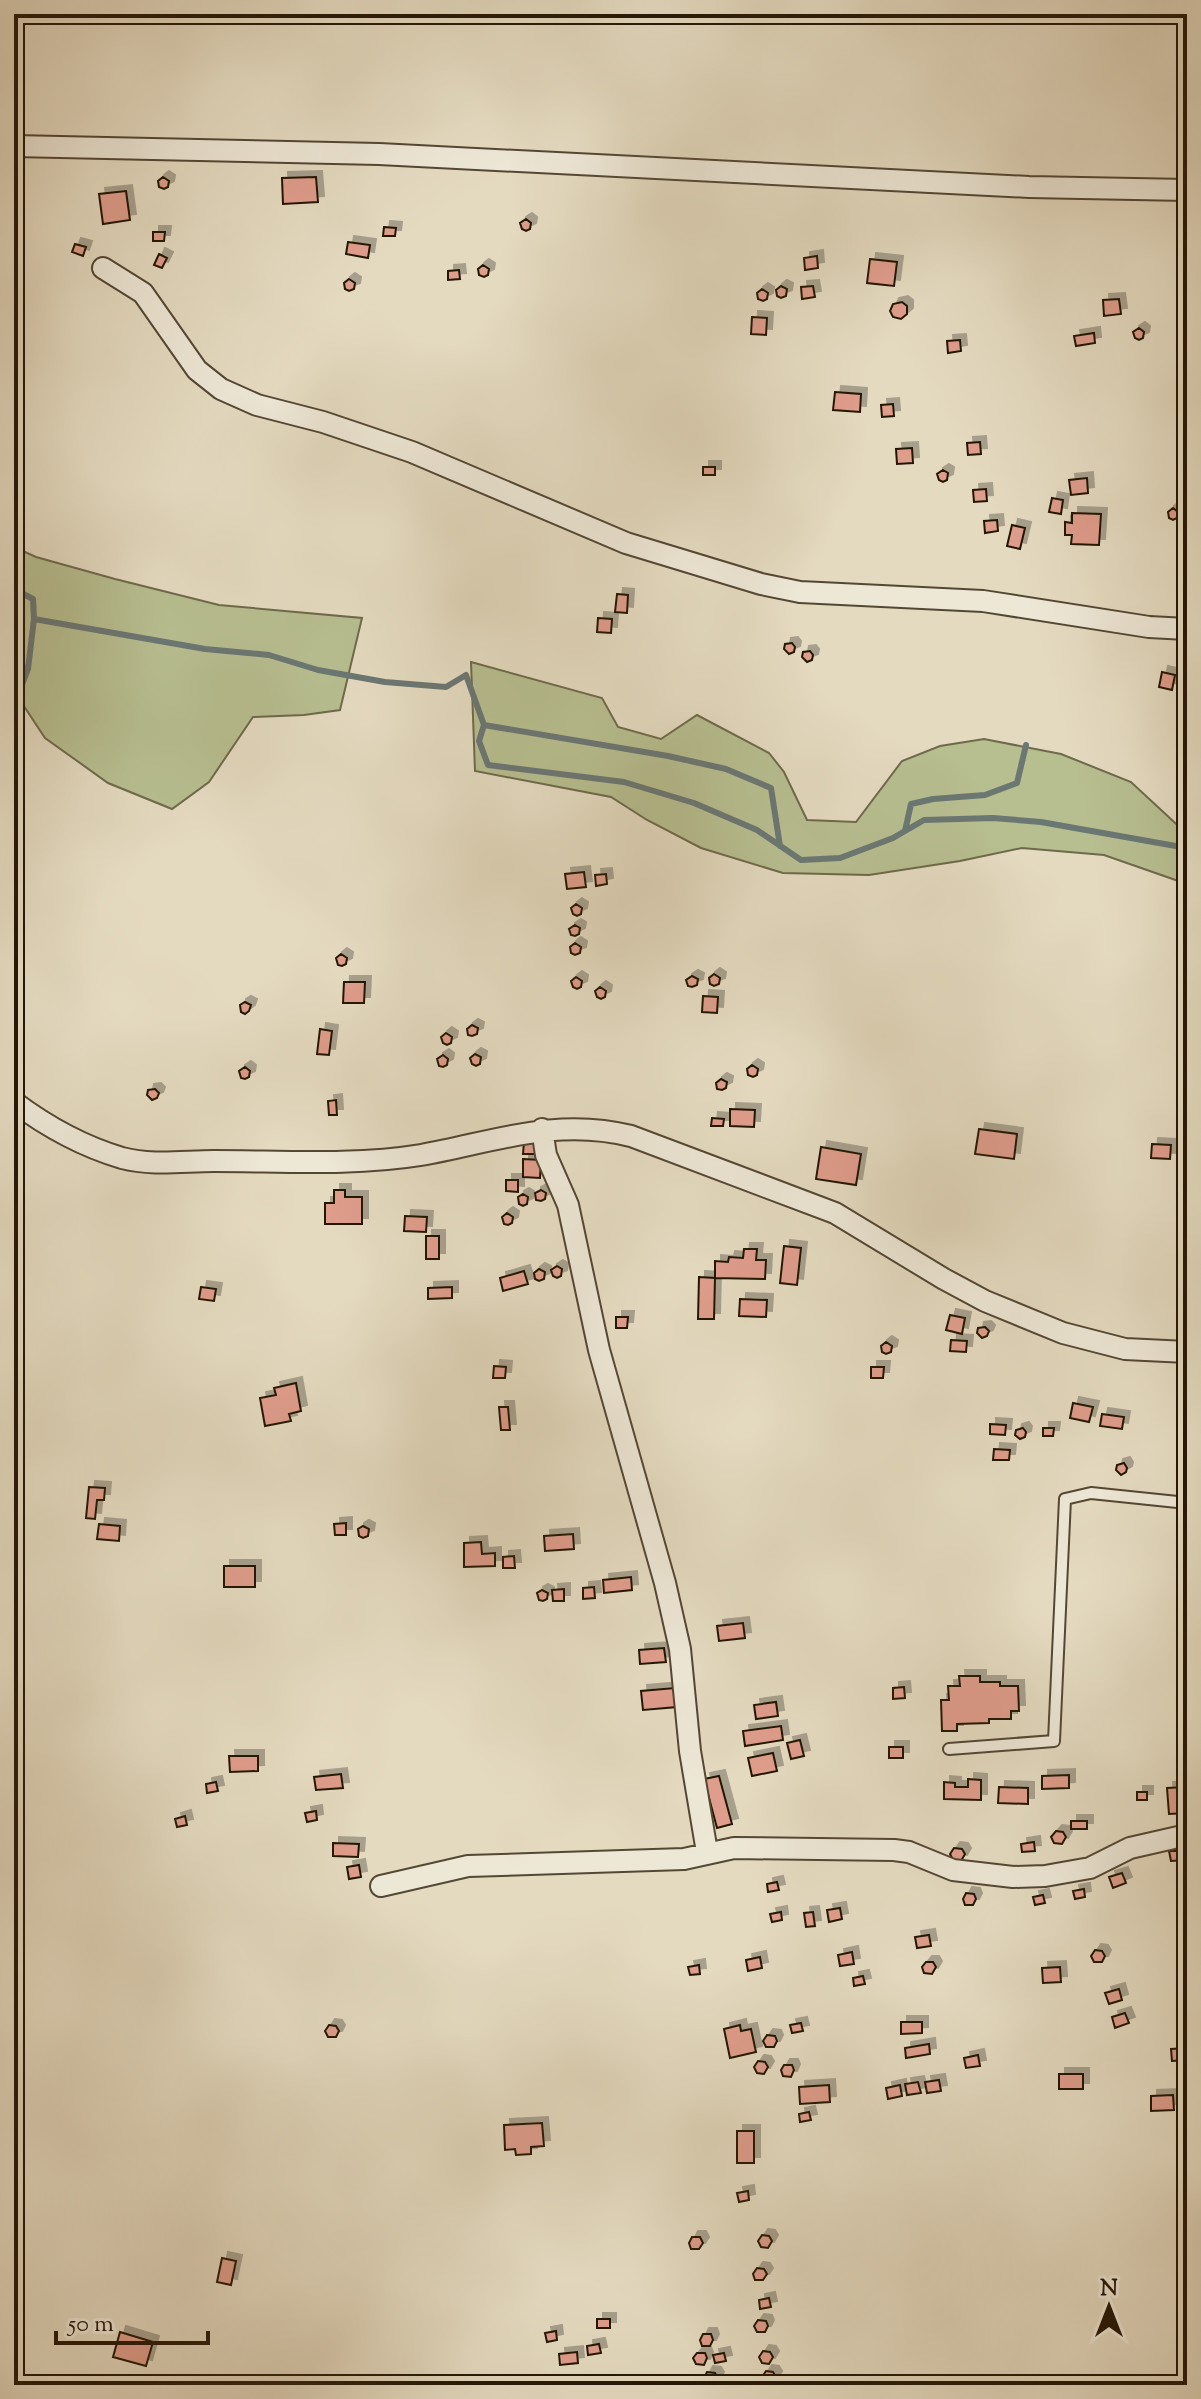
<svg xmlns="http://www.w3.org/2000/svg" width="1201" height="2399" font-family="'Sorts Mill Goudy',serif">
<style>
.green{fill:#b7be90;stroke:#6e6a4b;stroke-width:2}
.lines{fill:none;stroke-linecap:round;stroke-linejoin:round}
.stream{stroke:#6b7773;stroke-width:6}
.building{fill:#df9d8c;stroke:#241606;stroke-width:2;filter:url(#shadow)}
.lane-casing{stroke:#544734;stroke-width:14}
.street-casing{stroke:#544734;stroke-width:24}
.lane{stroke:#ede7d6;stroke-width:10}
.street{stroke:#ede7d6;stroke-width:20}
</style>
<defs>
<filter id="shadow"><feDropShadow dx="6" dy="-6" stdDeviation="0" flood-color="#0004"/></filter>
</defs>
<rect width="100%" height="100%" fill="#e4dac0"/>
<filter id="stains"><feTurbulence type="fractalNoise" baseFrequency=".0025" numOctaves="4"/><feColorMatrix values="0 0 0 0 .2 0 0 0 0 .09 0 0 0 0 .02 0 0 0 .5 -.17"/></filter>
<radialGradient id="worn" r=".72"><stop offset=".6" stop-color="#630" stop-opacity="0"/><stop offset="1" stop-color="#630" stop-opacity=".3"/></radialGradient>
<path class="green" d="M 14,547 L 36,557 L 115,579 L 219,605 L 362,618 L 340,710 L 304,715 L 253,717 L 209,782 L 172,809 L 108,783 L 45,738 L 14,691 Z
M 471,662 L 602,698 L 618,727 L 661,739 L 697,715 L 769,753 L 784,772 L 807,820 L 856,822 L 902,761 L 940,746 L 984,739 L 1061,754 L 1131,782 L 1187,834 L 1187,884 L 1104,855 L 1022,848 L 960,861 L 869,875 L 783,873 L 701,848 L 647,820 L 611,797 L 475,771 Z"/>
<g class="lines">
<path class="stream" d="M 14,589 L 33,599 L 34,619 L 205,649 L 269,655 L 318,670 L 385,682 L 446,687 L 466,675 L 484,725 L 668,756 L 726,769 L 771,788 L 780,846
M 14,663 L 28,669
M 15,703 L 28,669 L 34,619
M 484,725 L 479,741 L 488,765 L 624,782 L 694,803 L 757,830 L 801,860 L 840,858 L 893,838 L 924,820 L 993,818 L 1041,822 L 1187,848
M 905,831 L 911,804 L 933,799 L 985,795 L 1017,783 L 1026,745"/>
</g>
<path class="building" d="M 163,177 L 169,181 L 168,187 L 164,189 L 159,187 L 158,181 Z
M 316,177 L 318,202 L 283,204 L 282,178 Z
M 126,191 L 130,220 L 103,224 L 99,194 Z
M 526,219 L 531,223 L 530,229 L 526,231 L 522,229 L 520,223 Z
M 384,227 L 396,228 L 395,236 L 383,236 Z
M 153,232 L 165,232 L 164,241 L 153,241 Z
M 348,242 L 370,245 L 368,258 L 346,254 Z
M 75,244 L 86,247 L 83,256 L 72,252 Z
M 159,254 L 167,258 L 162,268 L 154,265 Z
M 817,256 L 818,268 L 805,270 L 804,258 Z
M 870,259 L 897,262 L 894,286 L 867,283 Z
M 483,265 L 489,269 L 488,275 L 484,277 L 479,275 L 478,269 Z
M 459,270 L 460,279 L 448,280 L 448,271 Z
M 349,279 L 355,283 L 354,289 L 349,291 L 345,289 L 344,283 Z
M 781,286 L 787,289 L 786,296 L 781,298 L 777,296 L 776,290 Z
M 813,286 L 815,297 L 802,299 L 801,287 Z
M 762,289 L 768,293 L 767,299 L 763,301 L 758,299 L 757,293 Z
M 1119,299 L 1121,314 L 1104,316 L 1103,300 Z
M 902,302 L 907,306 L 907,314 L 901,319 L 893,317 L 890,311 L 893,304 Z
M 752,317 L 767,318 L 766,335 L 751,334 Z
M 1139,328 L 1144,332 L 1143,338 L 1139,340 L 1135,338 L 1133,332 Z
M 1094,333 L 1095,343 L 1076,346 L 1074,336 Z
M 960,340 L 961,351 L 948,353 L 947,341 Z
M 835,392 L 861,394 L 860,412 L 833,410 Z
M 893,404 L 894,416 L 882,417 L 881,405 Z
M 980,442 L 981,454 L 968,455 L 967,443 Z
M 912,448 L 913,463 L 897,464 L 896,449 Z
M 703,467 L 715,467 L 715,475 L 703,475 Z
M 943,470 L 948,473 L 947,480 L 943,482 L 939,480 L 937,474 Z
M 1087,478 L 1088,493 L 1071,495 L 1069,480 Z
M 986,489 L 987,501 L 974,502 L 973,490 Z
M 1052,498 L 1063,500 L 1061,514 L 1049,512 Z
M 1173,508 L 1178,512 L 1177,518 L 1173,520 L 1169,518 L 1168,512 Z
M 1072,513 L 1101,514 L 1099,545 L 1071,544 L 1072,535 L 1065,535 L 1065,522 L 1072,523 Z
M 997,520 L 998,531 L 985,533 L 984,521 Z
M 1012,525 L 1025,528 L 1020,549 L 1007,546 Z
M 617,594 L 628,595 L 627,613 L 615,612 Z
M 598,618 L 612,619 L 611,633 L 597,632 Z
M 792,643 L 795,647 L 794,652 L 789,654 L 784,649 L 785,644 Z
M 810,651 L 813,655 L 812,660 L 807,662 L 802,657 L 803,652 Z
M 1162,672 L 1175,675 L 1172,690 L 1159,687 Z
M 584,872 L 586,887 L 567,889 L 565,874 Z
M 606,874 L 607,884 L 596,886 L 595,875 Z
M 576,904 L 582,908 L 581,914 L 577,916 L 573,914 L 571,908 Z
M 575,925 L 580,928 L 579,934 L 575,936 L 571,935 L 569,929 Z
M 575,943 L 581,947 L 580,953 L 575,955 L 571,953 L 570,947 Z
M 341,954 L 347,958 L 346,964 L 342,966 L 338,965 L 336,958 Z
M 714,974 L 720,978 L 719,984 L 714,986 L 710,984 L 709,978 Z
M 692,976 L 698,979 L 697,985 L 692,987 L 688,986 L 686,980 Z
M 576,977 L 582,981 L 581,987 L 577,989 L 573,987 L 571,981 Z
M 344,982 L 365,982 L 364,1003 L 343,1003 Z
M 600,987 L 606,991 L 605,997 L 601,999 L 597,997 L 595,991 Z
M 703,996 L 718,997 L 717,1013 L 702,1012 Z
M 245,1002 L 251,1005 L 249,1011 L 245,1014 L 241,1012 L 240,1005 Z
M 472,1025 L 478,1028 L 477,1034 L 472,1036 L 468,1035 L 467,1029 Z
M 320,1029 L 332,1031 L 329,1055 L 317,1054 Z
M 446,1033 L 452,1037 L 451,1043 L 447,1045 L 443,1043 L 441,1037 Z
M 475,1054 L 481,1057 L 480,1064 L 476,1066 L 472,1064 L 470,1058 Z
M 443,1055 L 448,1059 L 447,1065 L 443,1067 L 439,1066 L 437,1059 Z
M 752,1065 L 758,1069 L 757,1075 L 753,1077 L 748,1075 L 747,1069 Z
M 245,1067 L 250,1071 L 249,1077 L 245,1079 L 241,1078 L 239,1071 Z
M 721,1079 L 727,1082 L 726,1088 L 722,1090 L 717,1089 L 716,1083 Z
M 155,1089 L 159,1093 L 157,1098 L 152,1100 L 147,1095 L 148,1090 Z
M 336,1100 L 337,1115 L 329,1115 L 328,1101 Z
M 730,1109 L 755,1110 L 754,1127 L 730,1126 Z
M 712,1118 L 724,1119 L 723,1126 L 711,1126 Z
M 979,1129 L 1017,1134 L 1014,1159 L 975,1154 Z
M 1186,1138 L 1187,1148 L 1183,1149 L 1178,1145 L 1179,1140 Z
M 524,1142 L 536,1143 L 535,1154 L 523,1154 Z
M 1152,1144 L 1171,1145 L 1170,1159 L 1151,1158 Z
M 821,1147 L 861,1154 L 856,1185 L 816,1179 Z
M 523,1159 L 541,1160 L 540,1178 L 523,1177 Z
M 506,1180 L 518,1180 L 518,1192 L 506,1191 Z
M 334,1190 L 345,1190 L 345,1197 L 362,1197 L 362,1224 L 325,1224 L 325,1203 L 334,1203 Z
M 541,1190 L 546,1193 L 545,1199 L 541,1201 L 536,1200 L 535,1193 Z
M 523,1194 L 528,1197 L 527,1204 L 523,1206 L 519,1204 L 518,1197 Z
M 507,1213 L 513,1217 L 512,1223 L 508,1225 L 504,1224 L 502,1217 Z
M 405,1216 L 427,1217 L 426,1232 L 404,1231 Z
M 426,1236 L 439,1236 L 439,1259 L 426,1259 Z
M 784,1246 L 801,1248 L 797,1285 L 780,1283 Z
M 744,1249 L 757,1249 L 756,1260 L 766,1260 L 765,1279 L 715,1278 L 715,1261 L 728,1262 L 729,1257 L 743,1258 Z
M 557,1266 L 562,1269 L 561,1276 L 557,1278 L 553,1276 L 551,1270 Z
M 539,1269 L 545,1272 L 544,1279 L 539,1281 L 535,1279 L 534,1273 Z
M 524,1271 L 528,1284 L 503,1291 L 500,1278 Z
M 699,1277 L 715,1278 L 714,1319 L 698,1319 Z
M 201,1287 L 216,1289 L 214,1301 L 199,1299 Z
M 452,1287 L 452,1298 L 428,1299 L 428,1288 Z
M 740,1299 L 767,1300 L 766,1317 L 739,1316 Z
M 950,1315 L 965,1318 L 962,1334 L 946,1330 Z
M 616,1317 L 628,1317 L 627,1328 L 616,1328 Z
M 985,1327 L 989,1331 L 987,1336 L 982,1338 L 977,1333 L 978,1328 Z
M 951,1340 L 967,1341 L 966,1352 L 950,1351 Z
M 886,1342 L 892,1346 L 891,1352 L 886,1354 L 882,1352 L 881,1346 Z
M 494,1366 L 506,1367 L 505,1378 L 493,1378 Z
M 871,1367 L 884,1367 L 883,1378 L 871,1378 Z
M 296,1383 L 301,1411 L 289,1414 L 291,1421 L 265,1426 L 260,1398 L 276,1395 L 274,1388 Z
M 1073,1403 L 1093,1407 L 1089,1422 L 1070,1418 Z
M 499,1407 L 508,1407 L 510,1430 L 501,1430 Z
M 1102,1414 L 1124,1417 L 1122,1429 L 1100,1426 Z
M 990,1424 L 1006,1425 L 1005,1435 L 990,1434 Z
M 1023,1428 L 1026,1432 L 1025,1437 L 1020,1439 L 1015,1435 L 1016,1430 Z
M 1043,1428 L 1054,1428 L 1053,1436 L 1043,1436 Z
M 994,1449 L 1010,1450 L 1009,1460 L 993,1460 Z
M 1124,1463 L 1127,1468 L 1126,1472 L 1121,1475 L 1116,1470 L 1117,1465 Z
M 89,1487 L 105,1488 L 104,1500 L 97,1500 L 95,1519 L 86,1518 Z
M 346,1523 L 346,1535 L 335,1535 L 334,1524 Z
M 99,1524 L 120,1526 L 119,1541 L 97,1539 Z
M 363,1526 L 369,1529 L 368,1536 L 363,1538 L 359,1536 L 358,1529 Z
M 573,1534 L 574,1549 L 545,1551 L 544,1536 Z
M 481,1542 L 482,1554 L 495,1553 L 495,1566 L 464,1567 L 464,1543 Z
M 514,1556 L 515,1568 L 503,1568 L 503,1557 Z
M 224,1566 L 255,1566 L 255,1587 L 224,1587 Z
M 631,1577 L 632,1590 L 604,1593 L 603,1580 Z
M 594,1587 L 595,1598 L 583,1599 L 583,1588 Z
M 564,1589 L 564,1601 L 553,1601 L 552,1590 Z
M 542,1590 L 548,1593 L 547,1599 L 543,1601 L 539,1600 L 537,1593 Z
M 743,1623 L 745,1638 L 719,1641 L 717,1626 Z
M 664,1648 L 666,1662 L 640,1664 L 639,1650 Z
M 959,1676 L 980,1676 L 980,1682 L 1000,1682 L 1000,1686 L 1018,1686 L 1019,1711 L 1011,1711 L 1011,1719 L 989,1719 L 989,1723 L 957,1724 L 957,1731 L 942,1731 L 941,1700 L 949,1700 L 948,1686 L 960,1686 Z
M 904,1687 L 905,1698 L 893,1699 L 893,1688 Z
M 675,1688 L 677,1707 L 643,1710 L 641,1691 Z
M 776,1702 L 778,1716 L 756,1719 L 754,1705 Z
M 781,1726 L 783,1740 L 745,1746 L 743,1731 Z
M 800,1740 L 804,1756 L 791,1759 L 787,1743 Z
M 889,1747 L 903,1747 L 903,1758 L 889,1758 Z
M 773,1753 L 777,1771 L 752,1776 L 748,1758 Z
M 229,1756 L 258,1756 L 258,1771 L 230,1772 Z
M 341,1774 L 343,1788 L 316,1790 L 314,1777 Z
M 1069,1775 L 1069,1788 L 1042,1789 L 1042,1776 Z
M 719,1776 L 732,1824 L 717,1828 L 704,1779 Z
M 968,1779 L 981,1780 L 981,1800 L 944,1799 L 944,1782 L 955,1783 L 955,1787 L 968,1787 Z
M 216,1782 L 218,1791 L 207,1793 L 206,1784 Z
M 999,1787 L 1028,1788 L 1028,1804 L 998,1803 Z
M 1187,1787 L 1187,1813 L 1169,1814 L 1167,1788 Z
M 1137,1792 L 1147,1792 L 1147,1800 L 1137,1800 Z
M 316,1811 L 317,1820 L 307,1822 L 305,1813 Z
M 185,1816 L 187,1825 L 177,1827 L 175,1819 Z
M 1071,1821 L 1087,1821 L 1087,1829 L 1071,1829 Z
M 1056,1831 L 1063,1832 L 1066,1837 L 1062,1844 L 1054,1843 L 1051,1837 Z
M 1034,1842 L 1035,1851 L 1022,1852 L 1021,1844 Z
M 333,1843 L 359,1844 L 358,1857 L 333,1856 Z
M 954,1848 L 962,1849 L 965,1854 L 961,1861 L 953,1860 L 950,1854 Z
M 1169,1851 L 1185,1851 L 1186,1860 L 1171,1861 Z
M 359,1865 L 361,1877 L 349,1879 L 347,1867 Z
M 1178,1871 L 1187,1871 L 1187,1882 L 1178,1882 Z
M 1122,1873 L 1126,1883 L 1113,1888 L 1109,1877 Z
M 777,1882 L 779,1890 L 768,1892 L 767,1884 Z
M 1084,1889 L 1085,1897 L 1075,1899 L 1073,1891 Z
M 966,1893 L 974,1894 L 976,1899 L 973,1905 L 965,1905 L 963,1899 Z
M 1043,1895 L 1045,1903 L 1035,1905 L 1033,1897 Z
M 840,1908 L 842,1919 L 829,1922 L 827,1910 Z
M 781,1912 L 782,1920 L 772,1922 L 770,1914 Z
M 813,1912 L 815,1926 L 806,1927 L 804,1913 Z
M 929,1935 L 931,1946 L 917,1948 L 915,1937 Z
M 1095,1950 L 1102,1951 L 1105,1956 L 1102,1962 L 1094,1962 L 1091,1956 Z
M 852,1952 L 854,1964 L 840,1966 L 838,1955 Z
M 760,1957 L 762,1968 L 748,1971 L 746,1960 Z
M 926,1962 L 933,1962 L 936,1967 L 932,1974 L 924,1973 L 922,1967 Z
M 699,1965 L 700,1974 L 690,1975 L 688,1967 Z
M 1060,1967 L 1061,1982 L 1043,1983 L 1042,1968 Z
M 863,1976 L 865,1984 L 854,1986 L 853,1978 Z
M 1119,1989 L 1122,2000 L 1109,2004 L 1105,1993 Z
M 1125,2013 L 1129,2023 L 1115,2028 L 1112,2017 Z
M 901,2022 L 922,2022 L 922,2033 L 901,2034 Z
M 801,2023 L 803,2031 L 792,2033 L 790,2025 Z
M 329,2025 L 336,2026 L 339,2031 L 336,2037 L 328,2037 L 325,2031 Z
M 740,2025 L 741,2031 L 751,2029 L 756,2052 L 730,2058 L 724,2029 Z
M 767,2035 L 775,2036 L 777,2041 L 774,2047 L 766,2047 L 763,2041 Z
M 929,2044 L 930,2054 L 906,2058 L 905,2048 Z
M 1187,2048 L 1187,2060 L 1172,2061 L 1171,2049 Z
M 978,2055 L 980,2066 L 966,2068 L 964,2058 Z
M 758,2061 L 765,2062 L 768,2067 L 764,2074 L 757,2073 L 754,2067 Z
M 784,2065 L 792,2065 L 794,2070 L 791,2077 L 783,2076 L 781,2070 Z
M 1059,2074 L 1083,2074 L 1083,2089 L 1059,2089 Z
M 939,2080 L 941,2091 L 927,2093 L 925,2082 Z
M 918,2082 L 921,2093 L 907,2095 L 905,2084 Z
M 829,2085 L 830,2102 L 800,2104 L 799,2087 Z
M 900,2085 L 902,2096 L 888,2099 L 886,2088 Z
M 1173,2095 L 1174,2110 L 1151,2111 L 1151,2096 Z
M 809,2112 L 811,2120 L 800,2122 L 799,2114 Z
M 542,2123 L 544,2146 L 531,2147 L 531,2154 L 516,2155 L 515,2149 L 505,2150 L 504,2125 Z
M 737,2131 L 754,2131 L 754,2163 L 737,2163 Z
M 748,2191 L 749,2200 L 739,2202 L 737,2193 Z
M 762,2235 L 769,2236 L 772,2241 L 768,2248 L 761,2247 L 758,2241 Z
M 692,2237 L 700,2237 L 703,2243 L 699,2249 L 691,2249 L 689,2243 Z
M 222,2258 L 236,2261 L 231,2285 L 217,2282 Z
M 757,2268 L 764,2269 L 767,2274 L 763,2280 L 755,2280 L 753,2274 Z
M 769,2298 L 771,2307 L 760,2309 L 759,2300 Z
M 597,2319 L 610,2319 L 610,2328 L 597,2328 Z
M 758,2320 L 766,2321 L 768,2326 L 765,2332 L 757,2332 L 754,2326 Z
M 556,2331 L 557,2340 L 547,2342 L 545,2333 Z
M 120,2332 L 153,2342 L 146,2366 L 113,2357 Z
M 703,2334 L 711,2334 L 713,2340 L 710,2346 L 702,2346 L 700,2340 Z
M 599,2344 L 601,2353 L 588,2355 L 587,2346 Z
M 763,2351 L 770,2352 L 773,2357 L 769,2364 L 762,2363 L 759,2357 Z
M 577,2352 L 578,2363 L 560,2365 L 559,2354 Z
M 697,2353 L 705,2353 L 707,2358 L 704,2365 L 696,2364 L 693,2358 Z
M 724,2353 L 726,2361 L 715,2363 L 713,2355 Z
M 766,2371 L 773,2372 L 776,2377 L 772,2383 L 765,2383 L 762,2377 Z
M 707,2372 L 715,2373 L 718,2378 L 714,2385 L 706,2384 L 704,2378 Z"/>
<g class="lines">
<g class="lane-casing">
<path id="lane" d="M 949,1749 L 1054,1741 L 1065,1499 L 1091,1493 L 1187,1503"/>
</g>
<g class="street-casing">
<path id="street" d="M 14,146 L 379,154 L 1029,187 L 1187,190
M 103,268 L 143,293 L 197,370 L 221,389 L 257,405 L 323,422 L 412,452 L 626,543 L 761,584 L 800,592 L 983,601 L 1149,627 L 1187,629
M 14,1102 C 46,1126 85,1147 122,1158 C 152,1166 184,1161 214,1161 C 282,1161 353,1166 421,1155 C 494,1142 556,1117 631,1136 L 835,1213 L 944,1279 L 985,1301 L 1063,1333 L 1125,1349 L 1187,1352
M 542,1129 L 546,1155 L 568,1205 L 599,1350 L 665,1583 L 680,1649 L 690,1751 L 707,1852
M 381,1886 L 468,1866 L 684,1859 L 734,1848 L 894,1850 L 909,1852 L 953,1870 L 1013,1877 L 1045,1876 L 1090,1868 L 1130,1848 L 1187,1835"/>
</g>
<use href="#lane" class="lane"/>
<use href="#street" class="street"/>
</g>
<rect width="1201" height="2399" fill="none" stroke="#e4dac0" stroke-width="48"/>
<rect x="16" y="16" width="1169" height="2367" fill="none" stroke="#241606" stroke-width="4"/>
<rect x="24" y="24" width="1153" height="2351" fill="none" stroke="#241606" stroke-width="2"/>
<g transform="translate(1109 2307)" stroke="#ede7d6" stroke-width="6" paint-order="stroke">
<path d="M0-6L14 30L0 20L-14 30Z" fill="#241606"/>
<text y="-12" font-size="22" font-weight="bold" text-anchor="middle" fill="#241606">N</text>
</g>
<path d="M56 2331v12h152v-12" fill="none" stroke="#241606" stroke-width="4"/>
<text x="68" y="2331" font-size="24" fill="#241606" stroke="#ede7d6" stroke-width="6" paint-order="stroke">50 m</text>
<rect width="100%" height="100%" filter="url(#stains)"/>
<rect width="100%" height="100%" fill="url(#worn)"/>
</svg>
